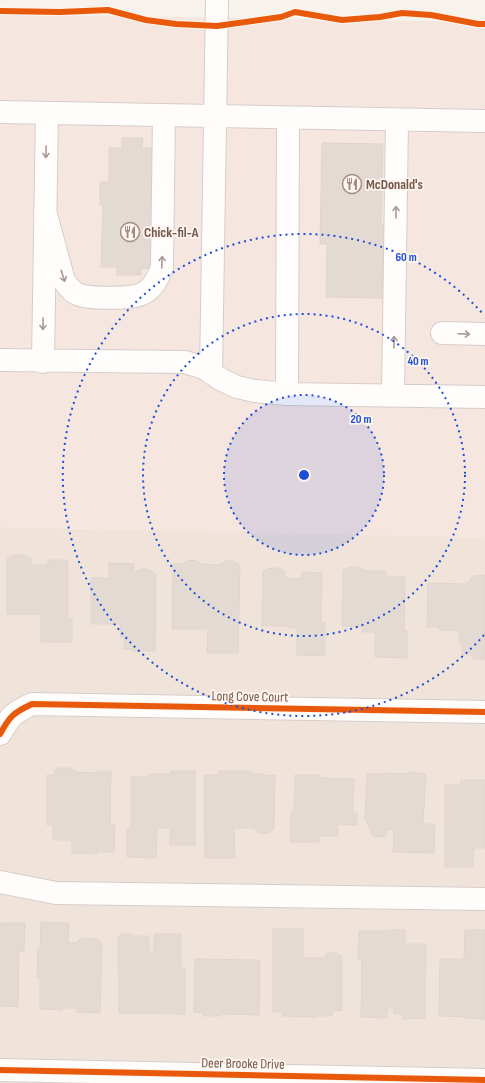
<svg xmlns="http://www.w3.org/2000/svg" width="485" height="1083" font-family="'Sofia Sans Condensed',sans-serif">
<style>
.residential{fill:#f0e4da}
.commercial{fill:#f6e6e0}
.building{fill:#e4dad4;stroke:#e0d4ce}
.lines{fill:none;stroke-linecap:round;stroke-linejoin:round}
.minor-casing{stroke:#d6cdc9;stroke-width:24}
.minor{stroke:#fefdfc;stroke-width:22}
.cycleway-casing{stroke:#fef6ee;stroke-width:8}
.cycleway{stroke:#e8590c;stroke-width:6}
.oneway{stroke:#ab9993}
.ring{fill:none;stroke:#1d4ed8;stroke-width:2;stroke-dasharray:2 4}
.labels{text-anchor:middle;stroke-width:3.5;stroke-linejoin:round;paint-order:stroke}
.poi-label{font-size:14px;font-weight:bold;fill:#74574d;stroke:#fef6ee;text-anchor:start}
.street-label{font-size:14px;fill:#74574d;stroke:#fef6ee}
.centre{fill:#1d4ed8;stroke:#fef6ee;stroke-width:2}
.ring-label{font-size:12px;text-anchor:middle;font-weight:bold;fill:#1d4ed8;stroke:#fef6ee;stroke-width:3.5;stroke-linejoin:round;paint-order:stroke}
</style>
<rect width="100%" height="100%" fill="#f7f2ec"/>
<path class="residential" d="M 0,527 L 485,537 L 485,1083 L 0,1083 Z"/>
<path class="commercial" d="M 0,14 L 485,22 L 485,537 L 0,527 Z"/>
<path class="building" d="M 122,138 L 143,138 L 142,148 L 155,148 L 153,269 L 141,268 L 141,275 L 117,275 L 117,267 L 101,267 L 103,205 L 100,205 L 100,182 L 109,182 L 109,148 L 122,148 Z
M 322,143 L 383,144 L 381,224 L 384,224 L 382,298 L 326,297 L 327,244 L 320,244 Z
M 14,555 L 24,555 L 31,559 L 31,565 L 48,565 L 48,560 L 68,560 L 68,619 L 72,619 L 72,642 L 41,642 L 41,614 L 7,614 L 7,559 Z
M 190,560 L 195,560 L 202,564 L 220,565 L 226,561 L 234,561 L 240,566 L 238,653 L 207,653 L 208,629 L 172,629 L 173,564 L 181,564 Z
M 109,563 L 134,564 L 134,573 L 142,569 L 148,569 L 156,574 L 155,651 L 133,651 L 133,650 L 124,649 L 124,637 L 120,637 L 121,624 L 91,624 L 91,578 L 109,578 Z
M 351,567 L 358,567 L 365,571 L 386,571 L 386,577 L 405,577 L 404,631 L 407,631 L 407,658 L 375,657 L 375,632 L 362,632 L 362,627 L 342,626 L 343,570 Z
M 270,568 L 279,568 L 285,572 L 285,578 L 301,579 L 302,572 L 322,573 L 321,622 L 325,622 L 325,656 L 297,655 L 297,628 L 289,628 L 289,626 L 262,626 L 263,571 Z
M 485,575 L 485,659 L 472,659 L 472,655 L 462,655 L 462,643 L 459,642 L 459,630 L 439,630 L 439,627 L 427,627 L 428,583 L 467,584 L 473,576 Z
M 57,768 L 71,768 L 75,772 L 97,773 L 97,771 L 111,771 L 110,825 L 115,825 L 114,852 L 97,852 L 97,854 L 72,853 L 72,840 L 53,840 L 53,825 L 47,825 L 47,775 L 53,775 Z
M 170,771 L 195,771 L 195,845 L 170,845 L 170,828 L 157,828 L 156,858 L 127,857 L 127,829 L 131,829 L 131,777 L 149,777 L 149,774 L 170,774 Z
M 219,771 L 251,771 L 251,774 L 264,774 L 264,776 L 275,775 L 274,829 L 268,833 L 259,833 L 253,828 L 234,828 L 235,858 L 205,858 L 204,775 L 219,775 Z
M 409,772 L 426,774 L 423,824 L 435,824 L 434,853 L 393,852 L 394,830 L 388,830 L 384,837 L 373,836 L 365,818 L 367,774 L 385,774 L 385,773 L 409,774 Z
M 295,775 L 320,775 L 320,778 L 354,779 L 353,813 L 357,813 L 357,825 L 338,824 L 337,836 L 319,836 L 319,842 L 290,842 L 291,812 L 294,812 Z
M 461,780 L 485,780 L 485,848 L 474,848 L 473,867 L 445,867 L 445,785 L 461,785 Z
M 41,922 L 69,923 L 68,943 L 76,943 L 81,938 L 98,939 L 102,943 L 100,1013 L 77,1012 L 77,1008 L 62,1008 L 62,1010 L 40,1009 L 40,978 L 37,978 L 38,949 L 40,949 Z
M 0,923 L 25,923 L 24,952 L 19,951 L 18,1007 L 0,1006 Z
M 273,929 L 303,929 L 303,958 L 323,958 L 328,953 L 337,953 L 342,957 L 342,1011 L 333,1010 L 332,1016 L 315,1016 L 315,1017 L 282,1016 L 282,1012 L 273,1012 Z
M 388,930 L 405,930 L 405,944 L 426,944 L 425,1018 L 403,1019 L 403,1014 L 394,1014 L 394,1008 L 387,1008 L 387,1018 L 361,1017 L 362,959 L 358,959 L 359,931 L 388,931 Z
M 465,930 L 485,930 L 485,1019 L 465,1018 L 465,1017 L 439,1016 L 440,959 L 464,959 Z
M 122,934 L 131,934 L 133,936 L 149,936 L 149,952 L 154,952 L 154,934 L 181,934 L 181,968 L 185,968 L 185,1014 L 119,1013 L 118,937 Z
M 195,959 L 260,960 L 259,1015 L 221,1014 L 221,1016 L 203,1016 L 203,1013 L 194,1012 Z"/>
<g class="lines">
<g class="minor-casing">
<path id="minor" d="M 0,112 L 485,121
M 45,211 L 64,281 C 68,286 71,291 77,294 C 88,299 131,299 142,294 C 153,289 158,279 162,267 L 164,115
M 442,333 L 485,334
M 0,360 L 185,362 L 204,368 L 222,380 L 237,387 L 255,391 L 287,394 L 485,397
M 43,362 L 47,113
M 211,373 L 217,0
M 287,394 L 288,118
M 393,395 L 397,120
M 0,734 C 10,716 13,713 32,704 L 485,712
M 0,882 L 56,893 L 485,899
M 0,1070 L 485,1080"/>
</g>
<use href="#minor" class="minor"/>
<g class="cycleway-casing">
<path id="cycleway" d="M 0,11 L 60,12 L 108,10 L 146,20 L 176,24 L 217,26 L 281,17 L 295,12 L 342,20 L 380,17 L 402,13 L 431,15 L 478,24 L 485,24
M 0,734 C 10,716 13,713 32,704 L 485,712
M 0,1070 L 485,1080"/>
</g>
<use href="#cycleway" class="cycleway"/>
</g>
<defs><path id="oneway-shaft" d="M-6 0H5M1.5-3L5.5 0L1.5 3" fill="none" stroke-width="1.6" stroke-linecap="round" stroke-linejoin="round"/></defs>
<g class="oneway">
<use href="#oneway-shaft" transform="translate(46 152) rotate(91)"/>
<use href="#oneway-shaft" transform="translate(396 212) rotate(-89)"/>
<use href="#oneway-shaft" transform="translate(162 262) rotate(-88)"/>
<use href="#oneway-shaft" transform="translate(63 276) rotate(72)"/>
<use href="#oneway-shaft" transform="translate(43 324) rotate(91)"/>
<use href="#oneway-shaft" transform="translate(464 334) rotate(2)"/>
<use href="#oneway-shaft" transform="translate(394 342) rotate(-89)"/>
</g>
<circle cx="304" cy="475" r="80" fill="#1d4ed8" fill-opacity=".12"/>
<g class="ring">
<circle cx="304" cy="475" r="80"/>
<circle cx="304" cy="475" r="161"/>
<path d="M484 635A241 241 0 1 1 484 315"/>
</g>
<defs>
<g id="restaurant-ring" transform="scale(1)"><circle r="9.5" fill="#fef6ee" stroke="#a28d85" stroke-width="1.5"/><path d="M-5-6h1v4h1v-4h1v4h1v-4h1v5L-1.5 .5V6h-2V.5L-5-1ZM5-6V6H3V1.5H1.5Q1.5-4 5-6Z" fill="#a28d85"/></g>
</defs>
<g fill-rule="evenodd">
<use href="#restaurant-ring" x="352" y="184"/>
<use href="#restaurant-ring" x="130" y="232"/>
</g>
<g class="labels">
<g class="poi-label">
<text x="366" y="189">McDonald's</text>
<text x="144" y="237">Chick-fil-A</text>
</g>
<g class="street-label">
<text transform="translate(250 696) rotate(1)" y="5">Long Cove Court</text>
<text transform="translate(243 1063) rotate(1)" y="5">Deer Brooke Drive</text>
</g>
</g>
<circle cx="304" cy="475" r="6" class="centre"/>
<g class="ring-label">
<text x="406" y="261">60 m</text>
<text x="418" y="365">40 m</text>
<text x="361" y="423">20 m</text>
</g>
</svg>
